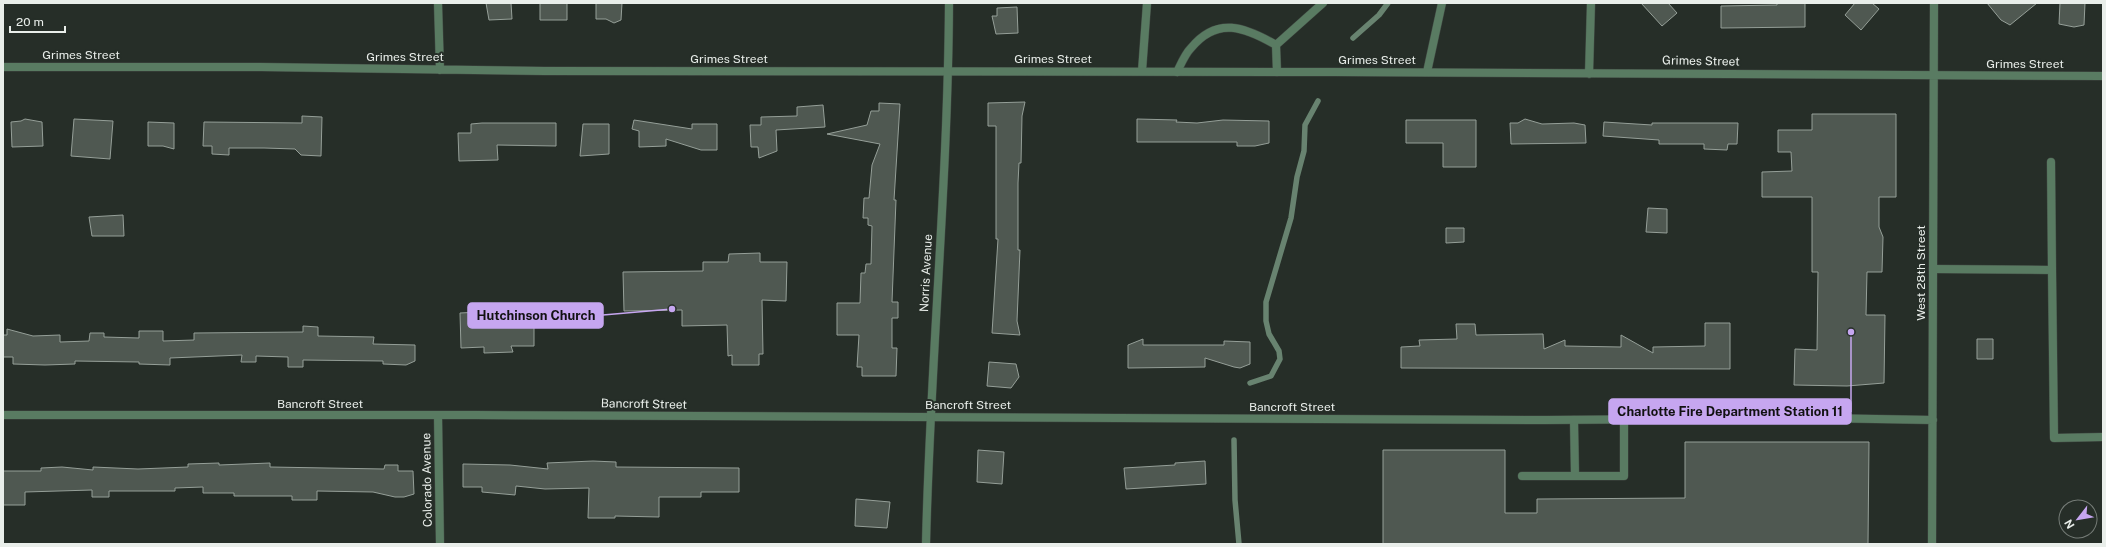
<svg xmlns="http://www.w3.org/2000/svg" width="2106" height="547" font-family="'Public Sans',sans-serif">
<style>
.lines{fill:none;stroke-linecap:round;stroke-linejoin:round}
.stream{stroke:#688370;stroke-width:5.5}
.building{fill:#4f5851;stroke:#959f98}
.service-casing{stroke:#414943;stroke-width:9}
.minor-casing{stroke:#414943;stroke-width:9}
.tertiary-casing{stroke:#414943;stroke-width:9}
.service{stroke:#597b62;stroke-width:8}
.minor{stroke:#597b62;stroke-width:8}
.tertiary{stroke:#597b62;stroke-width:8}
.labels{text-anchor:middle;stroke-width:4;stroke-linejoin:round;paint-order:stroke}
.street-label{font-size:12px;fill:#e9eeea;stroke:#262e28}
.leader{fill:none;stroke:#c6a6f0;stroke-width:1.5}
.callout-dot{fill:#c6a6f0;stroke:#262e28;stroke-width:1.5}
.callout{fill:#c6a6f0;stroke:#c6a6f0;stroke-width:1.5}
.callout-label{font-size:13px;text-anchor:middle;font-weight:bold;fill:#111}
</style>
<rect width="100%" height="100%" fill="#262e28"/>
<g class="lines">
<path class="stream" d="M 1353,38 L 1379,15 L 1388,3
M 1250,383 L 1271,376 L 1280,359 L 1279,351 L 1269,334 L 1266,321 L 1266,302 L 1291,218 L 1297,177 L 1304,151 L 1305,125 L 1318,101
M 1234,440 L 1235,500 L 1239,544"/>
</g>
<path class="building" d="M 486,3 L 511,3 L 512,19 L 489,20 Z
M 540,3 L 567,3 L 567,20 L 540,20 Z
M 596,3 L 622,3 L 621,20 L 614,23 L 606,19 L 596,19 Z
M 1641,3 L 1668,3 L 1677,13 L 1662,26 Z
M 1777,3 L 1805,3 L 1805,27 L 1721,28 L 1721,6 L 1777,5 Z
M 1855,3 L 1872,3 L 1879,9 L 1861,30 L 1845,15 Z
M 1987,3 L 2037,3 L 2010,25 L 2001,20 Z
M 2060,3 L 2085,3 L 2084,25 L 2074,27 L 2059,24 Z
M 1017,7 L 1018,33 L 996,34 L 992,16 L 997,16 L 997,8 Z
M 1025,102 L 1022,116 L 1021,163 L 1019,163 L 1018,183 L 1018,250 L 1020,250 L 1017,321 L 1020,335 L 992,333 L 998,239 L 996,239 L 996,126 L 988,126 L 988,103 Z
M 879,103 L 900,104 L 894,200 L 896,200 L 892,302 L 898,302 L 898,318 L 892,318 L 892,348 L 897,348 L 896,376 L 862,376 L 862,367 L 857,367 L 859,335 L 837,335 L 837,303 L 860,303 L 861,273 L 865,273 L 866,264 L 871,264 L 872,226 L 868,225 L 868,218 L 863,218 L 864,198 L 869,198 L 872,165 L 880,144 L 827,134 L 867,125 L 871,111 L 879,111 Z
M 823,105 L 825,127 L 776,130 L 777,151 L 759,158 L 758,147 L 751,147 L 750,125 L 761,125 L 761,117 L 797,116 L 797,107 Z
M 1812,114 L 1896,114 L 1896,197 L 1879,197 L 1879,227 L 1883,237 L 1882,272 L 1867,272 L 1866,315 L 1885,315 L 1884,383 L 1847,386 L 1794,385 L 1795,349 L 1817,350 L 1818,272 L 1812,272 L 1812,197 L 1762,197 L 1762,172 L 1792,171 L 1791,152 L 1778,152 L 1778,130 L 1812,130 Z
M 302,116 L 322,117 L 321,156 L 301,155 L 295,149 L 264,148 L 229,148 L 229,155 L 212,154 L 212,146 L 203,146 L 204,122 L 302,123 Z
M 25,119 L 42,122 L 43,146 L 12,147 L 11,122 L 21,121 Z
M 74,119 L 113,121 L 110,159 L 71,156 Z
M 1137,119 L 1177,120 L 1176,122 L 1197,123 L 1223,120 L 1269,121 L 1269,143 L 1255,146 L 1237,146 L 1237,142 L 1137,142 Z
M 1525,119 L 1542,124 L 1574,123 L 1585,125 L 1586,143 L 1511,144 L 1510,123 L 1518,123 Z
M 634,120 L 692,129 L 692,124 L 717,124 L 717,150 L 701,150 L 666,139 L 666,146 L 639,147 L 639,131 L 632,129 Z
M 1406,120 L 1476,120 L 1476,167 L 1443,167 L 1443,143 L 1406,143 Z
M 148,122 L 174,123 L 174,149 L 163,146 L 148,146 Z
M 1604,122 L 1652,125 L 1652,123 L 1738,123 L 1737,144 L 1728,144 L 1727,150 L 1704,149 L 1704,144 L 1659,144 L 1659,140 L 1603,136 Z
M 482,123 L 556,123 L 556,146 L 497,145 L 498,160 L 459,161 L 458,133 L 471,133 L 471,124 Z
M 583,124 L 609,124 L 609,154 L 580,156 Z
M 1648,208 L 1667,209 L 1667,233 L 1646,232 Z
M 123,215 L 124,236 L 92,236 L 89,217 Z
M 1446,228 L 1464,228 L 1464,242 L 1446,243 Z
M 760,253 L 760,262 L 787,262 L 786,301 L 762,300 L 763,354 L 759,354 L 759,365 L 732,365 L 732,355 L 728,356 L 727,325 L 682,326 L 682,310 L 624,311 L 623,272 L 703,271 L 703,262 L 728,262 L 729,254 Z
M 480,312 L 480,319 L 514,319 L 514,325 L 534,325 L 534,346 L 511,346 L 513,352 L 484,353 L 484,347 L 461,348 L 460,313 Z
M 1705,323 L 1730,323 L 1730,369 L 1401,368 L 1401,347 L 1420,346 L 1419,340 L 1457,339 L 1456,324 L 1475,324 L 1476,335 L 1543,334 L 1544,349 L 1565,340 L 1565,346 L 1621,347 L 1621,335 L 1653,353 L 1653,347 L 1705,346 Z
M 303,326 L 318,327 L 318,336 L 374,337 L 373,344 L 415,345 L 415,361 L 406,365 L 383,364 L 383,361 L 303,360 L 303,367 L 288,367 L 288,357 L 256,356 L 256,362 L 241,362 L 242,355 L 170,358 L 170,365 L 139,364 L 139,362 L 75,361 L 75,364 L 45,365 L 13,364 L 13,357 L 3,357 L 3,335 L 7,335 L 7,329 L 33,336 L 60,335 L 60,342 L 89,341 L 90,333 L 104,333 L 104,337 L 139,338 L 139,331 L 163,331 L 163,341 L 194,340 L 194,333 L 303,332 Z
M 1143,339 L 1143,345 L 1224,345 L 1224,341 L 1250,342 L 1250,364 L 1240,368 L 1234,367 L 1205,358 L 1205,367 L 1128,368 L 1128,345 Z
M 1977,339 L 1993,339 L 1993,359 L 1977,359 Z
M 989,362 L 1016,364 L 1019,377 L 1011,388 L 987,386 Z
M 1685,442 L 1869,442 L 1868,544 L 1383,544 L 1383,450 L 1505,450 L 1505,513 L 1537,513 L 1537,499 L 1685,498 Z
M 978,450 L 1004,452 L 1002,484 L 977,482 Z
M 593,461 L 616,462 L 616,467 L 739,468 L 739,492 L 701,492 L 701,497 L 659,497 L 659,517 L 615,516 L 615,518 L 588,518 L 589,488 L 545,489 L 516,486 L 515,495 L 482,492 L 482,487 L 463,487 L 463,464 L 510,465 L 548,469 L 547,463 Z
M 1205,461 L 1206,484 L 1126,489 L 1124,468 L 1175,465 L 1175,463 Z
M 219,463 L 219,465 L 270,463 L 270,467 L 384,469 L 385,465 L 398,465 L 398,471 L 413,471 L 414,494 L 404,497 L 395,497 L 373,492 L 317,491 L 317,500 L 292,500 L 292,496 L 234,496 L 234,493 L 203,493 L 203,487 L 175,488 L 175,491 L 109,491 L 109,497 L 92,497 L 92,490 L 25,492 L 25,505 L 3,505 L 3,471 L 41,471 L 41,468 L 62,467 L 93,470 L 93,467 L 138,469 L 188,467 L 188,464 Z
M 856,499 L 890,502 L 887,528 L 855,526 Z"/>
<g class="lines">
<g class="service-casing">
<path id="service" d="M 1276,45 L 1323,3
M 1142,71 L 1147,3
M 1177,72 C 1181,64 1185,54 1191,48 C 1217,16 1245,27 1276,45 L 1277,72
M 1427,72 L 1442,3
M 2051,162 L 2052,270
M 1933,269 L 2052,270 L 2054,438 L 2103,437
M 1574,420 L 1575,476
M 1522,476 L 1624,476 L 1624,420"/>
</g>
<g class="minor-casing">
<path id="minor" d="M 438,3 L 440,70
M 3,67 L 261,67 L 545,71 L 1334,72 L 2103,76
M 1589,74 L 1591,3
M 3,415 L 475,415 L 1546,420 L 1819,418 L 1933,420
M 438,415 L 440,544
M 1932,544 L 1934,3"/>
</g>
<g class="tertiary-casing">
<path id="tertiary" d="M 926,544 C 930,364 948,183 949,3"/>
</g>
<use href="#service" class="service"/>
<use href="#minor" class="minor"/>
<use href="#tertiary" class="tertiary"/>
</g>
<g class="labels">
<g class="street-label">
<text x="81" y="59">Grimes Street</text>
<text x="405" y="61">Grimes Street</text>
<text x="729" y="63">Grimes Street</text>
<text x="1053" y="63">Grimes Street</text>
<text x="1377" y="64">Grimes Street</text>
<text transform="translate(1701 61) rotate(1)" y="4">Grimes Street</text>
<text x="2025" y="68">Grimes Street</text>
<text transform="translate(926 273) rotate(-87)" y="4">Norris Avenue</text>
<text transform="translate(1921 273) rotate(-90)" y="4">West 28th Street</text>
<text x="320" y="408">Bancroft Street</text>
<text transform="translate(644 404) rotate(1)" y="4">Bancroft Street</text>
<text x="968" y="409">Bancroft Street</text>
<text x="1292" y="411">Bancroft Street</text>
<text transform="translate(427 480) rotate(-91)" y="4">Colorado Avenue</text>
</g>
</g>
<path class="leader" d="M672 309L603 315M1851 332L1851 412"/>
<g class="callout-dot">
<circle cx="672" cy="309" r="4"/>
<circle cx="1851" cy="332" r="4"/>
</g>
<g class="callout">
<rect x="468" y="303" width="135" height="25" rx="4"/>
<rect x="1609" y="399" width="242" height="25" rx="4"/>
</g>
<g class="callout-label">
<text x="536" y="320">Hutchinson Church</text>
<text x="1730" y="416">Charlotte Fire Department Station 11</text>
</g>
<rect width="2106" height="547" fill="none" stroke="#e9eeea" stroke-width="8"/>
<g transform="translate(2078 519) rotate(239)"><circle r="19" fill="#262e28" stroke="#747b76"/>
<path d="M0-3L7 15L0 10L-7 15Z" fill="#c6a6f0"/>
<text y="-6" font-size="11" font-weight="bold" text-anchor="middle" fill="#e9eeea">N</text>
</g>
<path d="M10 26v6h55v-6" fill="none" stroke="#e9eeea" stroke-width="2"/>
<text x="16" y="26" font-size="12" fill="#e9eeea" stroke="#262e28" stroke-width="3" paint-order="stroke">20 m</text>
</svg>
